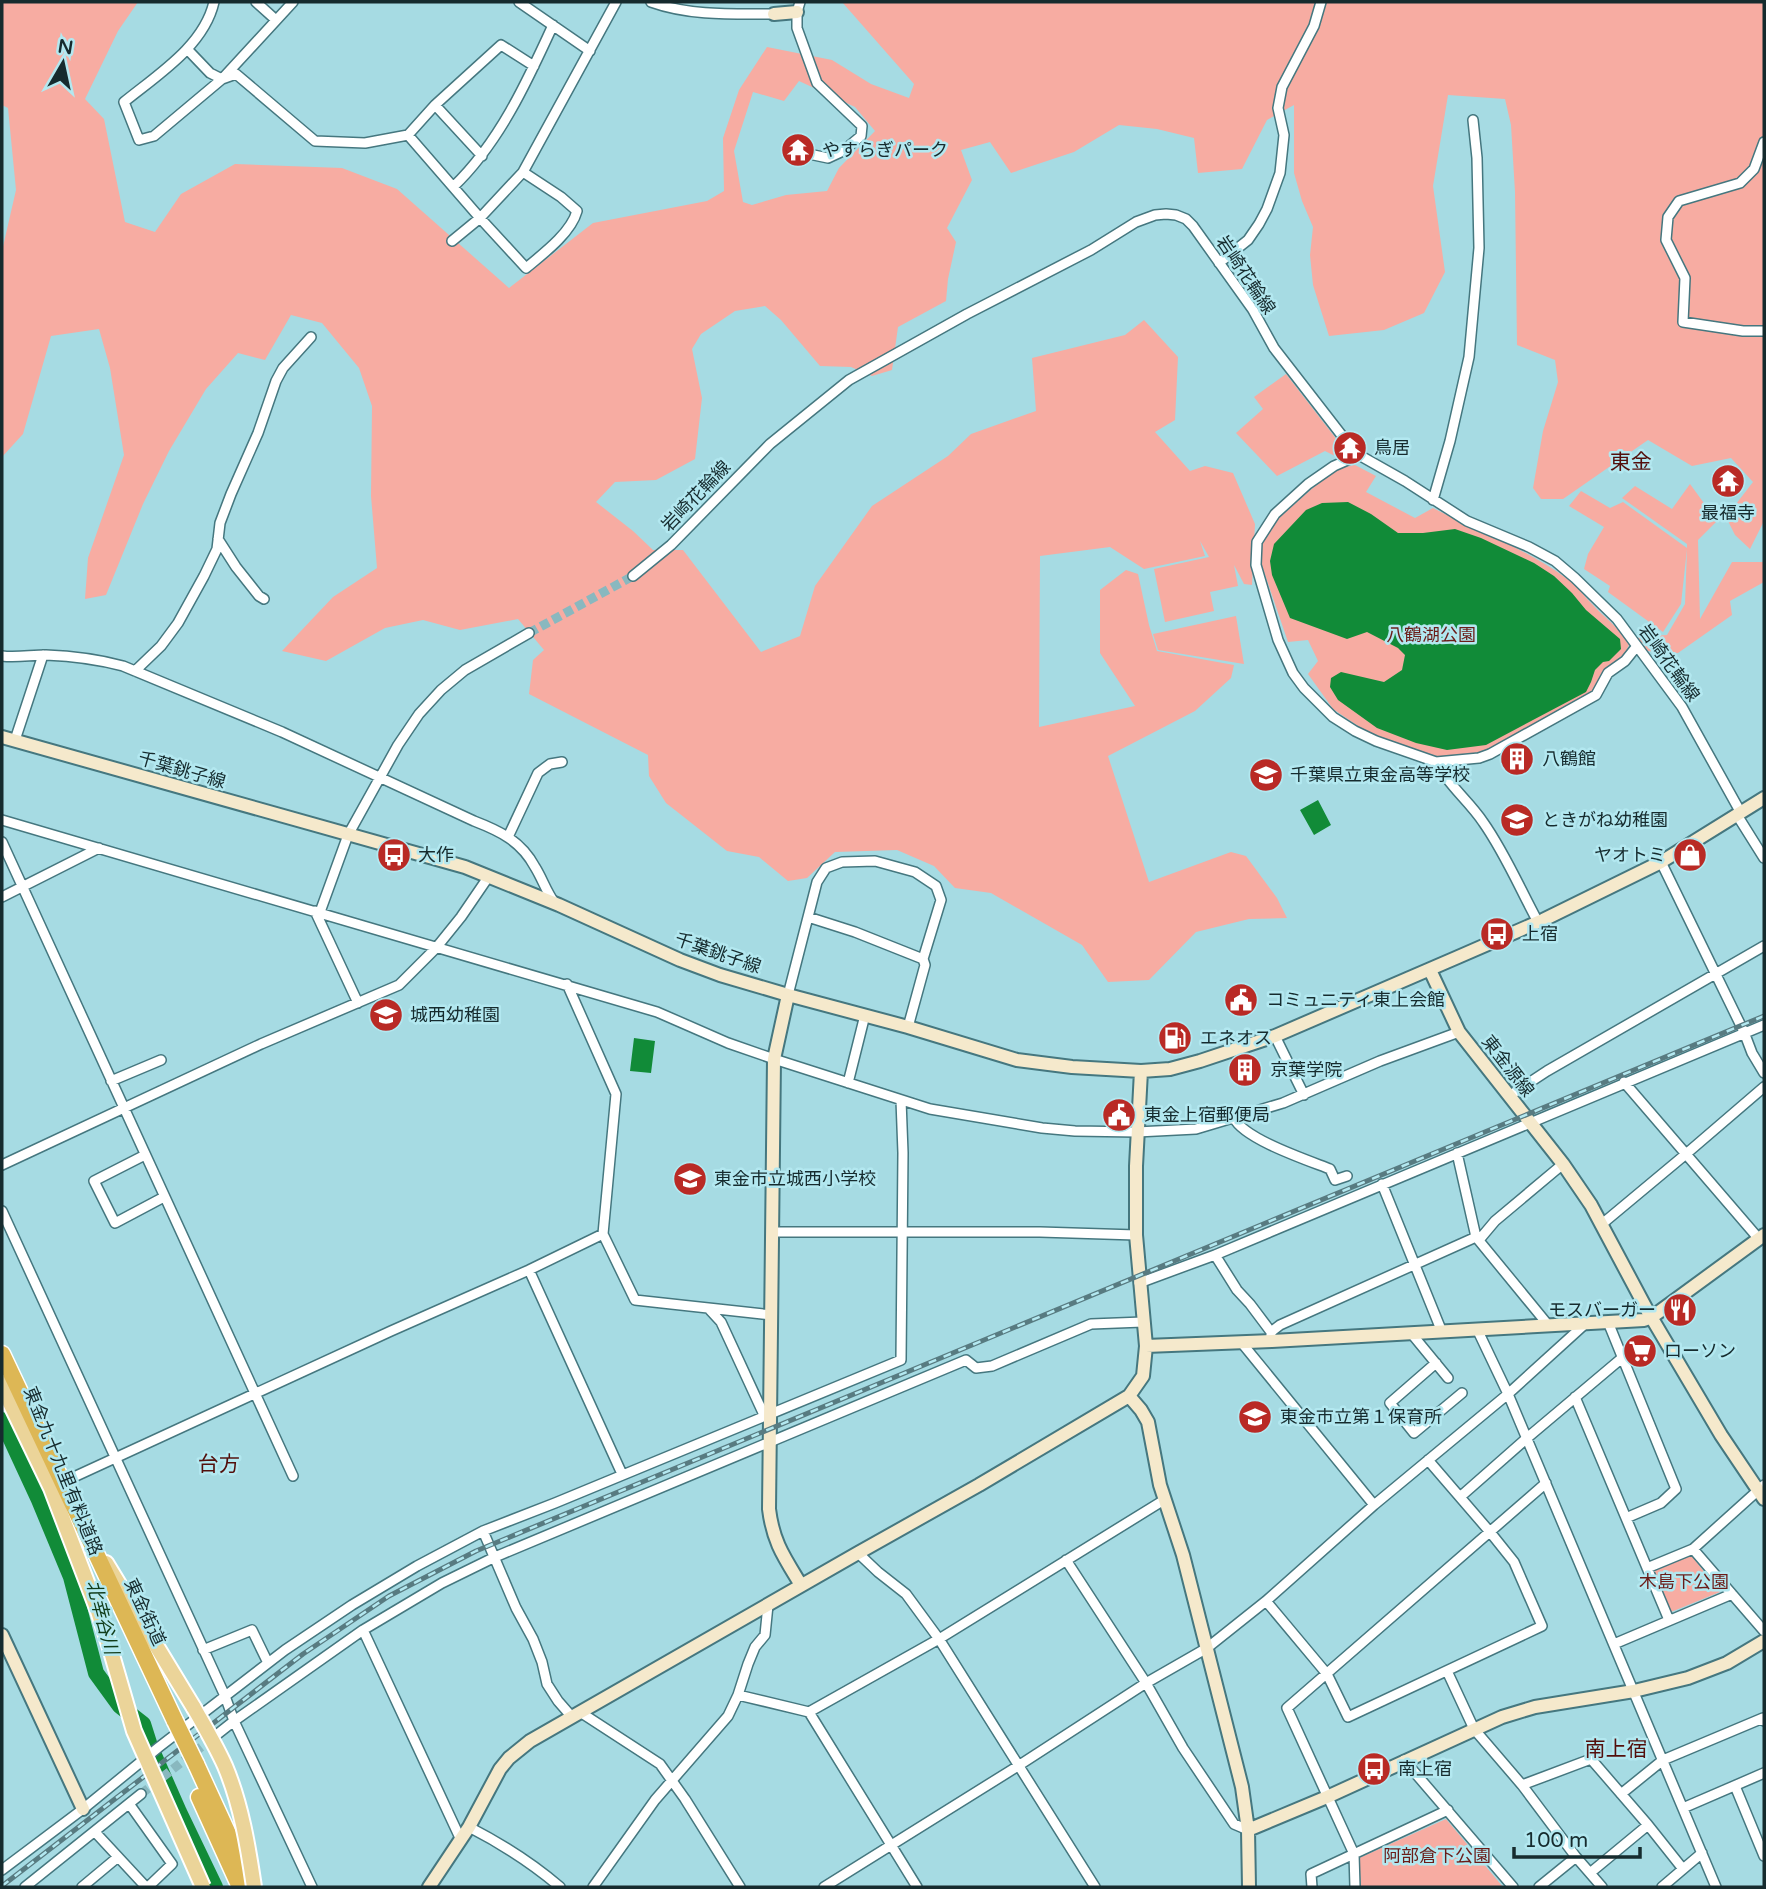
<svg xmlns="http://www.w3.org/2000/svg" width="1766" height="1889" font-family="'Varela Round','Noto Sans JP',sans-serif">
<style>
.green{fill:#f7aca2;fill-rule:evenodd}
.water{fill:#118b38}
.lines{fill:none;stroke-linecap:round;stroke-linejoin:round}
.river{stroke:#118b38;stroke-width:16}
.street-tunnel{stroke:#89b8bf;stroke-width:9;stroke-dasharray:9 4.5;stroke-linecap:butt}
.street-casing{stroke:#45777f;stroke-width:12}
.secondary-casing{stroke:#45777f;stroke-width:16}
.primary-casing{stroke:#fff;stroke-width:18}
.highway-casing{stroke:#fff;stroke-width:19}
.street{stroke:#fff;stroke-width:9}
.secondary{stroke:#f5e9cc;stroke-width:12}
.primary{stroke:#ebd499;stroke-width:14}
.highway{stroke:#ddb755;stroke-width:16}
.rail-casing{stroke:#587b81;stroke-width:5}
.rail{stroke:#b3e8f0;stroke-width:2.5;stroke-dasharray:8;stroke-linecap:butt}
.primary-bridge-casing{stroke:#fff;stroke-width:18;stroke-linecap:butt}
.highway-bridge-casing{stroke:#fff;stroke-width:19;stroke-linecap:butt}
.primary-bridge{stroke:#ebd499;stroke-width:14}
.highway-bridge{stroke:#ddb755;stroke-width:16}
.labels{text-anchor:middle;stroke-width:5;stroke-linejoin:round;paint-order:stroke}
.poi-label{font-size:18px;fill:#162b2e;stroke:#b3e8f0;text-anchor:start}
.street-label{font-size:18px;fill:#162b2e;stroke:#b3e8f0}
.park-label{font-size:18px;fill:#6b1c18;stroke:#b3e8f0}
.water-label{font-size:19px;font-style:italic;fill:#113c1a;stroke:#b3e8f0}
.quarter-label{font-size:21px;fill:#530f0c;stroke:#b3e8f0}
</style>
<rect width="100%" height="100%" fill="#a6dbe3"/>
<path class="green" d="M 2,2 L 138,2 L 118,31 L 85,99 L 104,119 L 125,222 L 155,232 L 181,194 L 235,164 L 342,168 L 397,189 L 509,288 L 593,223 L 707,201 L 724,191 L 723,138 L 739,90 L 767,47 L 832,60 L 871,84 L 909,98 L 914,84 L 842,2 L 1764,2 L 1764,521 L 1750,549 L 1735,535 L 1726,517 L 1753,482 L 1731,458 L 1692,466 L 1648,440 L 1563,499 L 1541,499 L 1533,488 L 1543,431 L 1558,382 L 1555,360 L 1517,345 L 1515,192 L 1511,125 L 1505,99 L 1448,95 L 1433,186 L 1445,272 L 1424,313 L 1384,330 L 1329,336 L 1313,285 L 1310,255 L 1313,227 L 1302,201 L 1294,173 L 1294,105 L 1267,120 L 1242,169 L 1198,173 L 1194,138 L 1157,129 L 1119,125 L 1074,152 L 1011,173 L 990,142 L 961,150 L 972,180 L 947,228 L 956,242 L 948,279 L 946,301 L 898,327 L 892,370 L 872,376 L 851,367 L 820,366 L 781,320 L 765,306 L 735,311 L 701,334 L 692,349 L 702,398 L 695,459 L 656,480 L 615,482 L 596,502 L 633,531 L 653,550 L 683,550 L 761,652 L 800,636 L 815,586 L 872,506 L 948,456 L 971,434 L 1036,411 L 1032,358 L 1125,335 L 1144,320 L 1178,357 L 1175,420 L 1155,432 L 1190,471 L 1205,466 L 1233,473 L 1255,524 L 1252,585 L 1244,584 L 1234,565 L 1238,586 L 1210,592 L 1214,611 L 1165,622 L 1154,569 L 1209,557 L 1200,541 L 1205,556 L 1144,569 L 1110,547 L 1040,556 L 1039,727 L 1135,706 L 1100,653 L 1100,590 L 1126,570 L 1138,574 L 1149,625 L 1157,651 L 1234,665 L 1231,678 L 1195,711 L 1108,756 L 1149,882 L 1231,852 L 1246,856 L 1277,898 L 1287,918 L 1249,919 L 1196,932 L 1149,980 L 1108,982 L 1082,945 L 991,893 L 955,888 L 934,866 L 897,850 L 835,852 L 807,878 L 788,881 L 759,857 L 727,851 L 666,803 L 649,776 L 648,755 L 529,694 L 533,660 L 544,650 L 518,619 L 460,630 L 423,620 L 385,628 L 326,661 L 282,651 L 333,597 L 377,568 L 371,496 L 372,406 L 359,368 L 322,323 L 291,315 L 265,360 L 238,353 L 206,389 L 169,451 L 143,504 L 106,595 L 85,599 L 88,558 L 124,455 L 110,368 L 99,329 L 51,336 L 23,434 L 2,457 L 2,251 L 16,190 L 8,108 L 2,105 ZM 799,81 L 855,107 L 875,131 L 839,168 L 827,191 L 786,195 L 752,205 L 743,202 L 734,151 L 753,92 L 784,101 Z
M 1286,374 L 1341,445 L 1342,449 L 1335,456 L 1325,451 L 1277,476 L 1236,433 L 1263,409 L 1254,397 Z
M 1355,465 L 1376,476 L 1366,492 L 1415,518 L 1433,508 C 1477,531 1525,548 1566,578 C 1576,585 1584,596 1593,605 C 1607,620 1618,626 1629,645 L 1623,657 L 1594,693 L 1490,751 L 1440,757 L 1374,737 L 1333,709 L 1308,674 L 1318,661 L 1308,640 L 1288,642 L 1260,560 L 1262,542 L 1279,518 L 1334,469 Z
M 1690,484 L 1717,521 L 1698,540 L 1700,619 L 1732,562 L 1762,562 L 1764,561 L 1764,582 L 1730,601 L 1732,615 L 1678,653 L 1646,651 L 1637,637 L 1667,635 L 1685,604 L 1687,549 L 1681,604 L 1663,632 L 1608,592 L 1610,586 L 1584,569 L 1588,554 L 1604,527 L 1569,506 L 1581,491 L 1610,508 L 1623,502 L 1687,548 L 1687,544 L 1622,498 L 1635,486 L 1672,509 Z
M 1236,616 L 1244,664 L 1158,650 L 1153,634 Z
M 1691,1555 L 1720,1592 L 1671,1612 L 1654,1570 Z
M 1446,1819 L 1503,1887 L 1361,1887 L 1359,1858 Z"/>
<path class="water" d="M 1348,502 L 1371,514 L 1398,533 L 1423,533 L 1455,529 L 1481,538 L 1534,563 L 1554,576 L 1572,593 L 1586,610 L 1620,639 L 1621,649 L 1609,661 L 1603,662 L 1595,670 L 1591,682 L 1586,692 L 1486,745 L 1447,750 L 1416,743 L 1377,728 L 1338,700 L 1330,687 L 1331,678 L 1341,672 L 1384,682 L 1402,670 L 1405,655 L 1398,648 L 1367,632 L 1347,639 L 1290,618 L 1272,575 L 1270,561 L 1274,544 L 1306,510 L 1322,503 Z
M 1318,800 L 1331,825 L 1314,835 L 1300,810 Z
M 634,1038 L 655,1041 L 651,1073 L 630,1071 Z"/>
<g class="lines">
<path class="river" d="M 2,1420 L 39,1500 L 71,1577 L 96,1673 L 120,1706 L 143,1724 L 150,1746 L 179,1812 L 215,1887"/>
<path class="street-tunnel" d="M 529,633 L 633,576
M 141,1794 L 214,1737"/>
<g class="street-casing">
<path id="street" d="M 214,2 C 204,46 157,75 124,102 L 139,140 L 154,136 L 222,79 L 293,2
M 256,2 L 276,20
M 519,2 L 590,51
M 651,2 C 690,16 733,14 774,14
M 800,2 L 797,12 L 797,28 L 817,83 L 862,126 L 861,136 L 843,151 L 828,158 L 804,153
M 187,49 L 210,73 L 222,79 L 236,74 L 315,141 L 365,143 L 408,135 L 435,105 L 501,45 L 534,66
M 435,105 L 482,156
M 408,135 L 480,218 L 526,268 C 543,254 571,233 577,211 L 561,197 L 523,172
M 1764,142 L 1754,169 L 1740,183 L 1679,201 L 1668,217 L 1666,240 L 1685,278 L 1683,322 L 1743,331 L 1764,331
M 453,187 C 499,143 527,82 553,25
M 452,241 L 480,218 L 523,172 L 616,2
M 1219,263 L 1248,240 L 1259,224 L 1267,209 L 1280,173 L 1284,135 L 1278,108 L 1282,87 L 1314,26 L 1321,2
M 1359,455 L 1334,466 L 1308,484 L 1275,514 L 1257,542 L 1256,565 L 1278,640 L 1293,673 L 1304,688 L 1333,717 L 1355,731 L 1376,741 L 1436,762 L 1479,758 L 1490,754 L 1596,695 L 1608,673 L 1625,661 L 1637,646
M 1433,500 L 1450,441 L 1469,357 L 1479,248 L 1477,158 L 1473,120
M 218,539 L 236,567 L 259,596 L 264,599
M 633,576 L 671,545 L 770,444 L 849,380 L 967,314 L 1091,250 L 1136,222 L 1155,215 L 1166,214 L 1176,215 L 1186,219 L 1193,226 L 1253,310 L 1274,348 L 1350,446 L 1359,455 L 1405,481 L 1467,521 L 1529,547 L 1555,561 L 1575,578 L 1617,619 L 1682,707 L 1741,813
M 2,656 C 16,658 31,655 46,655 C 72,656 97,659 123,666 L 282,732 L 474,821 C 500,831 521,841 535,867 C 542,878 546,891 554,902
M 135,671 L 161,646 L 178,623 L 204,576 L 217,549 L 220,523 L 231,494 L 258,433 L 276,381 L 283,368 L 311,337
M 15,740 L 43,655
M 1436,762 C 1448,785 1469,801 1483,822 C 1505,853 1520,889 1538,922
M 1737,815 L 1764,858
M 2,820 L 657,1012 L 728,1043 L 774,1059 L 930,1109 L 1042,1128 L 1075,1131 L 1137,1132 L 1196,1129 L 1283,1103 L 1380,1061 L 1459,1032
M 508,837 L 538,773 L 550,764 L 562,762
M 2,842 L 293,1476
M 1661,862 L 1744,1032 L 1752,1053 L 1764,1073
M 2,897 L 99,848
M 315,911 L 358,1003
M 320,912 L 348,835 L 398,745 L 419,714 L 441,690 L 465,670 L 529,633
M 808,917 L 855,932 L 923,959 L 925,965 L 908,1027
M 567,984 L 616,1094 L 603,1234
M 788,995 L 817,882 L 826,868 L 842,862 L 875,861 L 915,872 L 936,886 L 941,900 L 923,959
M 1275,1036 L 1304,1095
M 111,1081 L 161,1060
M 1624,1082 L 1759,1239
M 848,1083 L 865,1015
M 1509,1096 L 1547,1071 L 1764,946
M 1234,1118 C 1244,1139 1307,1160 1330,1169 L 1335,1180 L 1347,1176
M 1457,1153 L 1476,1237 L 1549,1326
M 145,1155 L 94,1181 L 115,1223 L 164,1197
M 2,1165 L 261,1044 L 399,985 L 436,948 L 461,917 L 489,876
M 1382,1184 L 1442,1332
M 2,1211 L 225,1696 L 234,1721 L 312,1887
M 1602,1224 L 1686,1154 L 1764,1087
M 772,1232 L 1040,1232 L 1136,1235
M 1479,1240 L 1495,1221 L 1563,1164
M 1215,1255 L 1237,1290 L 1250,1304 L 1271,1332 L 1271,1336
M 529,1270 L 622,1474
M 1139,1283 L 1215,1255 L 1764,1025
M 709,1309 L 721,1322 L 765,1417
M 1608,1322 L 1676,1489 L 1661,1503 L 1626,1518
M 1477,1329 L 1508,1394 L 1716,1887
M 1271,1332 L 1280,1325 L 1476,1237
M 1411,1333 L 1448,1378
M 1241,1342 L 1374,1505
M 1436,1363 L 1390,1403 L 1414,1433 L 1462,1393
M 1575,1397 L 1669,1620
M 63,1482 L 391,1331 L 529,1270 L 603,1234 L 635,1300 L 772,1315
M 1460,1497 L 1527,1438 L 1622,1358
M 483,1531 L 516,1608 L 533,1639 L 542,1662 L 547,1684 L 558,1701 L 572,1717
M 1693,1549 L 1764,1631
M 858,1553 L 878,1572 L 906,1594 L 939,1639 L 1095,1887
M 1066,1560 L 1146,1683 L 1183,1748 L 1234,1824 L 1248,1830
M 1647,1568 L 1693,1549 L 1764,1485
M 1266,1601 L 1327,1674 L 1348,1717 L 1542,1626 L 1514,1562 L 1490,1532 L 1428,1460
M 363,1630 L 461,1840
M 1614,1644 L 1732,1594
M 203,1650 L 252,1630 L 268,1663
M 1447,1671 L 1474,1729 L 1522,1785 L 1576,1857 L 1602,1887
M 738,1695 L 809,1712 L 939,1639 L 1164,1500
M 580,1712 L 660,1764 L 685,1799 L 740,1887
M 809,1712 L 917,1887
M 215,1736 L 234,1721 L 363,1630 L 442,1583 L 495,1557 L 966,1360 L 976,1368 L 992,1366 L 1091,1324 L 1143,1322
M 1404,1760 L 1513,1887
M 1522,1785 L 1591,1759 L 1648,1825 L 1683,1869
M 1735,1786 L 1764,1856
M 1621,1794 L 1663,1760 L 1763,1718 L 1764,1721
M 130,1805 L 172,1864 L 148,1887
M 1683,1808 L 1764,1773
M 469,1827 C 502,1844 532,1863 560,1887
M 95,1832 L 146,1887
M 2,1870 L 83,1809 L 159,1747 L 285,1650 L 352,1605 L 417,1566 L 483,1531 L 555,1503 L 901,1360 L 903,1153 L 901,1100
M 1590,1873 L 1648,1825
M 25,1887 L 141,1794
M 82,1887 L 118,1857
M 593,1887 L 655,1800 L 728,1716 L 738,1695 L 748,1664 L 755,1647 L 765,1635 L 768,1605
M 824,1887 L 1018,1766 L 1146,1683 L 1207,1648 L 1266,1601 L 1374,1505 L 1508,1394 L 1585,1324
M 1312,1887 L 1311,1874 L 1448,1810
M 1355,1887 L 1354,1854 L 1287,1708 L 1546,1483
M 1539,1887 L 1576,1857
M 1662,1887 L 1702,1853"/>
</g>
<g class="secondary-casing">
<path id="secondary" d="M 774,14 L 797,12
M 2,737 L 465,867 L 559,905 L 680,960 L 720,975 L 788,995 L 908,1027 L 1017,1060 L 1072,1067 L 1141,1071 L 1170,1069 L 1200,1061 L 1275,1036 L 1458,957 L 1543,920 L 1661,862 L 1764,798
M 1430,970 L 1459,1032 L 1563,1164 L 1591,1205 L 1647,1310 L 1721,1435 L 1764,1499
M 788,995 L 774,1059 L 769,1509 C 773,1542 784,1557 801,1585
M 1146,1346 L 1272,1341 L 1644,1320 L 1652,1317 L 1764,1235
M 1129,1396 L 1141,1410 L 1148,1422 L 1160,1485 L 1183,1555 L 1242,1787 L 1248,1830 L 1249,1887
M 2,1635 L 83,1809
M 1248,1830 L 1327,1797 L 1502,1717 L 1535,1707 L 1634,1691 L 1688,1678 L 1727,1663 L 1764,1641
M 429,1887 L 469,1827 L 500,1769 L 509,1758 L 530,1741 L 858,1553 L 979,1485 L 1129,1396 L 1143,1376 L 1146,1346 L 1136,1235 L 1136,1166 L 1141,1071"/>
</g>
<g class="primary-casing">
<path id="primary" d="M 7,1382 L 10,1403 L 51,1488 L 98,1611 L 110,1648
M 106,1563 L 194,1708"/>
</g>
<g class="highway-casing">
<path id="highway" d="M 2,1354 L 175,1721
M 196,1764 L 252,1886
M 199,1797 L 240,1887"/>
</g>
<use href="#street" class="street"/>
<use href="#secondary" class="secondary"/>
<use href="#primary" class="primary"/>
<use href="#highway" class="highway"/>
<g class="rail-casing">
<path id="rail" d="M 2,1886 L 303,1654 L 389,1596 L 476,1551 L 1764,1016"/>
</g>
<use href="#rail" class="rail"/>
<g class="primary-bridge-casing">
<path id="primary-bridge" d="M 110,1648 L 134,1731 L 203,1887
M 194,1708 C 205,1727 216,1746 225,1766 C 241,1804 248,1846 254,1887"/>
</g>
<g class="highway-bridge-casing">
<path id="highway-bridge" d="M 175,1721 L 196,1764"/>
</g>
<use href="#primary-bridge" class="primary-bridge"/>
<use href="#highway-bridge" class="highway-bridge"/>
</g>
<defs>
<g id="temple-disc" transform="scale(1.75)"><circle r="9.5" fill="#b92a25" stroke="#b3e8f0"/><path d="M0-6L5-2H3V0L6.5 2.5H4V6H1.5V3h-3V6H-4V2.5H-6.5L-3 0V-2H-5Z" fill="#fff"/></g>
<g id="building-disc" transform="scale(1.75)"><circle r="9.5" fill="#b92a25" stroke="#b3e8f0"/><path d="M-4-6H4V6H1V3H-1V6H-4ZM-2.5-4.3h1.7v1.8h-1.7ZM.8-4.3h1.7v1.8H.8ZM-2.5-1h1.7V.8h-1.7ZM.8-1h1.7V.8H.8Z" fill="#fff"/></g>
<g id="school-disc" transform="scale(1.75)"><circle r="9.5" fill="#b92a25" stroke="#b3e8f0"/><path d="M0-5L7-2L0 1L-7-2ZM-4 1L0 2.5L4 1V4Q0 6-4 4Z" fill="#fff"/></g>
<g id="bus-disc" transform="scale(1.75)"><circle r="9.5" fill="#b92a25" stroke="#b3e8f0"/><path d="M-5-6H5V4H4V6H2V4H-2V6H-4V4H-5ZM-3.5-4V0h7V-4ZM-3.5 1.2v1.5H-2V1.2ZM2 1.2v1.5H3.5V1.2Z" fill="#fff"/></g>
<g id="shop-disc" transform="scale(1.75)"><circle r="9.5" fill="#b92a25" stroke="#b3e8f0"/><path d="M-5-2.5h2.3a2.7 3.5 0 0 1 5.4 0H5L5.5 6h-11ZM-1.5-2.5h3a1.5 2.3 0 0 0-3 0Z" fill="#fff"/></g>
<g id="civic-disc" transform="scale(1.75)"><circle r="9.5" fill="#b92a25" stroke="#b3e8f0"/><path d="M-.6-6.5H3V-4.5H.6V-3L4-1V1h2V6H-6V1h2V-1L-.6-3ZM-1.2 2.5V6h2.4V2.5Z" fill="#fff"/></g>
<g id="fuel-disc" transform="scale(1.75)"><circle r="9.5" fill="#b92a25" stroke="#b3e8f0"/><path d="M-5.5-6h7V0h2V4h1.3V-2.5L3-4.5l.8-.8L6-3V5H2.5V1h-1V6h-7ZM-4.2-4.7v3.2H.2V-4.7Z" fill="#fff"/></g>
<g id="restaurant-disc" transform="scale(1.75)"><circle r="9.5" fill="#b92a25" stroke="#b3e8f0"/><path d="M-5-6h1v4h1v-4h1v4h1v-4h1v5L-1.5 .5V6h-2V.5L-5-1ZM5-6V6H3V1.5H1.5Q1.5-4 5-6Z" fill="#fff"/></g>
<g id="supermarket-disc" transform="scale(1.75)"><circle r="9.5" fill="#b92a25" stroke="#b3e8f0"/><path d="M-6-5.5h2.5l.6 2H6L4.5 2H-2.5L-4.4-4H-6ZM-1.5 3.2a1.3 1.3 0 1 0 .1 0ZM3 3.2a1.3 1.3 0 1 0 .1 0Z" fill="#fff"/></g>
</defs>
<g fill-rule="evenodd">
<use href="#temple-disc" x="798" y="150"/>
<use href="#temple-disc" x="1350" y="448"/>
<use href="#temple-disc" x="1728" y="481"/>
<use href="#building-disc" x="1517" y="759"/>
<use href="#school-disc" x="1266" y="775"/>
<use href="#school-disc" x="1517" y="820"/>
<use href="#bus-disc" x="394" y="855"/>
<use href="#shop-disc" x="1690" y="855"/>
<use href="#bus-disc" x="1497" y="934"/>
<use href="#civic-disc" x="1241" y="1000"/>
<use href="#school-disc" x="386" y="1015"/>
<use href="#fuel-disc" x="1175" y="1038"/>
<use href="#building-disc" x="1245" y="1070"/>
<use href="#civic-disc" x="1119" y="1115"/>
<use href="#school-disc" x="690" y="1179"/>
<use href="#restaurant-disc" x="1680" y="1310"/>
<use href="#supermarket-disc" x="1640" y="1351"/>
<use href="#school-disc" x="1255" y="1417"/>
<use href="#bus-disc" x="1374" y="1769"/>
</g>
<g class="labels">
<g class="poi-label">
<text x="822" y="156">やすらぎパーク</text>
<text x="1374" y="454">鳥居</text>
<text x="1728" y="519" text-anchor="middle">最福寺</text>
<text x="1542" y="765">八鶴館</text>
<text x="1290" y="781">千葉県立東金高等学校</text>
<text x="1542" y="826">ときがね幼稚園</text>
<text x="418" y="861">大作</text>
<text x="1666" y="861" text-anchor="end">ヤオトミ</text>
<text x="1522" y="940">上宿</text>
<text x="1266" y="1006">コミュニティ東上会館</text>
<text x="410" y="1021">城西幼稚園</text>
<text x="1200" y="1044">エネオス</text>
<text x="1270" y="1076">京葉学院</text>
<text x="1144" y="1121">東金上宿郵便局</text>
<text x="714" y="1185">東金市立城西小学校</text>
<text x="1656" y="1316" text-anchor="end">モスバーガー</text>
<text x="1664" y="1357">ローソン</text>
<text x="1280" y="1423">東金市立第１保育所</text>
<text x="1398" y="1775">南上宿</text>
</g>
<g class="street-label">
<text transform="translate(1246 275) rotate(56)" y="6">岩崎花輪線</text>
<text transform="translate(696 496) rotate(-46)" y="6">岩崎花輪線</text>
<text transform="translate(1669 663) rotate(54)" y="6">岩崎花輪線</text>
<text transform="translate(182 770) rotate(16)" y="6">千葉銚子線</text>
<text transform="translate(718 953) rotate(19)" y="6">千葉銚子線</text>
<text transform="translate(1508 1066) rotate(52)" y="6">東金源線</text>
<text transform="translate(63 1471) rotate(68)" y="6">東金九十九里有料道路</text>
<text transform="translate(145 1612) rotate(65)" y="6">東金街道</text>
</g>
<g class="park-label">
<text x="1431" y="641">八鶴湖公園</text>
<text x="1684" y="1588">木島下公園</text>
<text x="1437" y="1862">阿部倉下公園</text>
</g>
<g class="water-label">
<text transform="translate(103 1617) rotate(75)" y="7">北幸谷川</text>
</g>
<g class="quarter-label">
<text x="1631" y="469">東金</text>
<text x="219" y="1471">台方</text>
<text x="1616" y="1756">南上宿</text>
</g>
</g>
<rect width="1766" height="1889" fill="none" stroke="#162b2e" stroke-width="7"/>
<g transform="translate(63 63) rotate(9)" stroke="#b3e8f0" stroke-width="5" paint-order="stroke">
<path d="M0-5L12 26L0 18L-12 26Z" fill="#162b2e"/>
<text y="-10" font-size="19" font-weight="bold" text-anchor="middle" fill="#162b2e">N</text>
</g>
<path d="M1514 1847v10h126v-10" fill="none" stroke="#162b2e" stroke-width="3.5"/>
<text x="1524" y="1847" font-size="21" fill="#162b2e" stroke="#b3e8f0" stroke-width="5" paint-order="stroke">100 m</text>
</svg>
